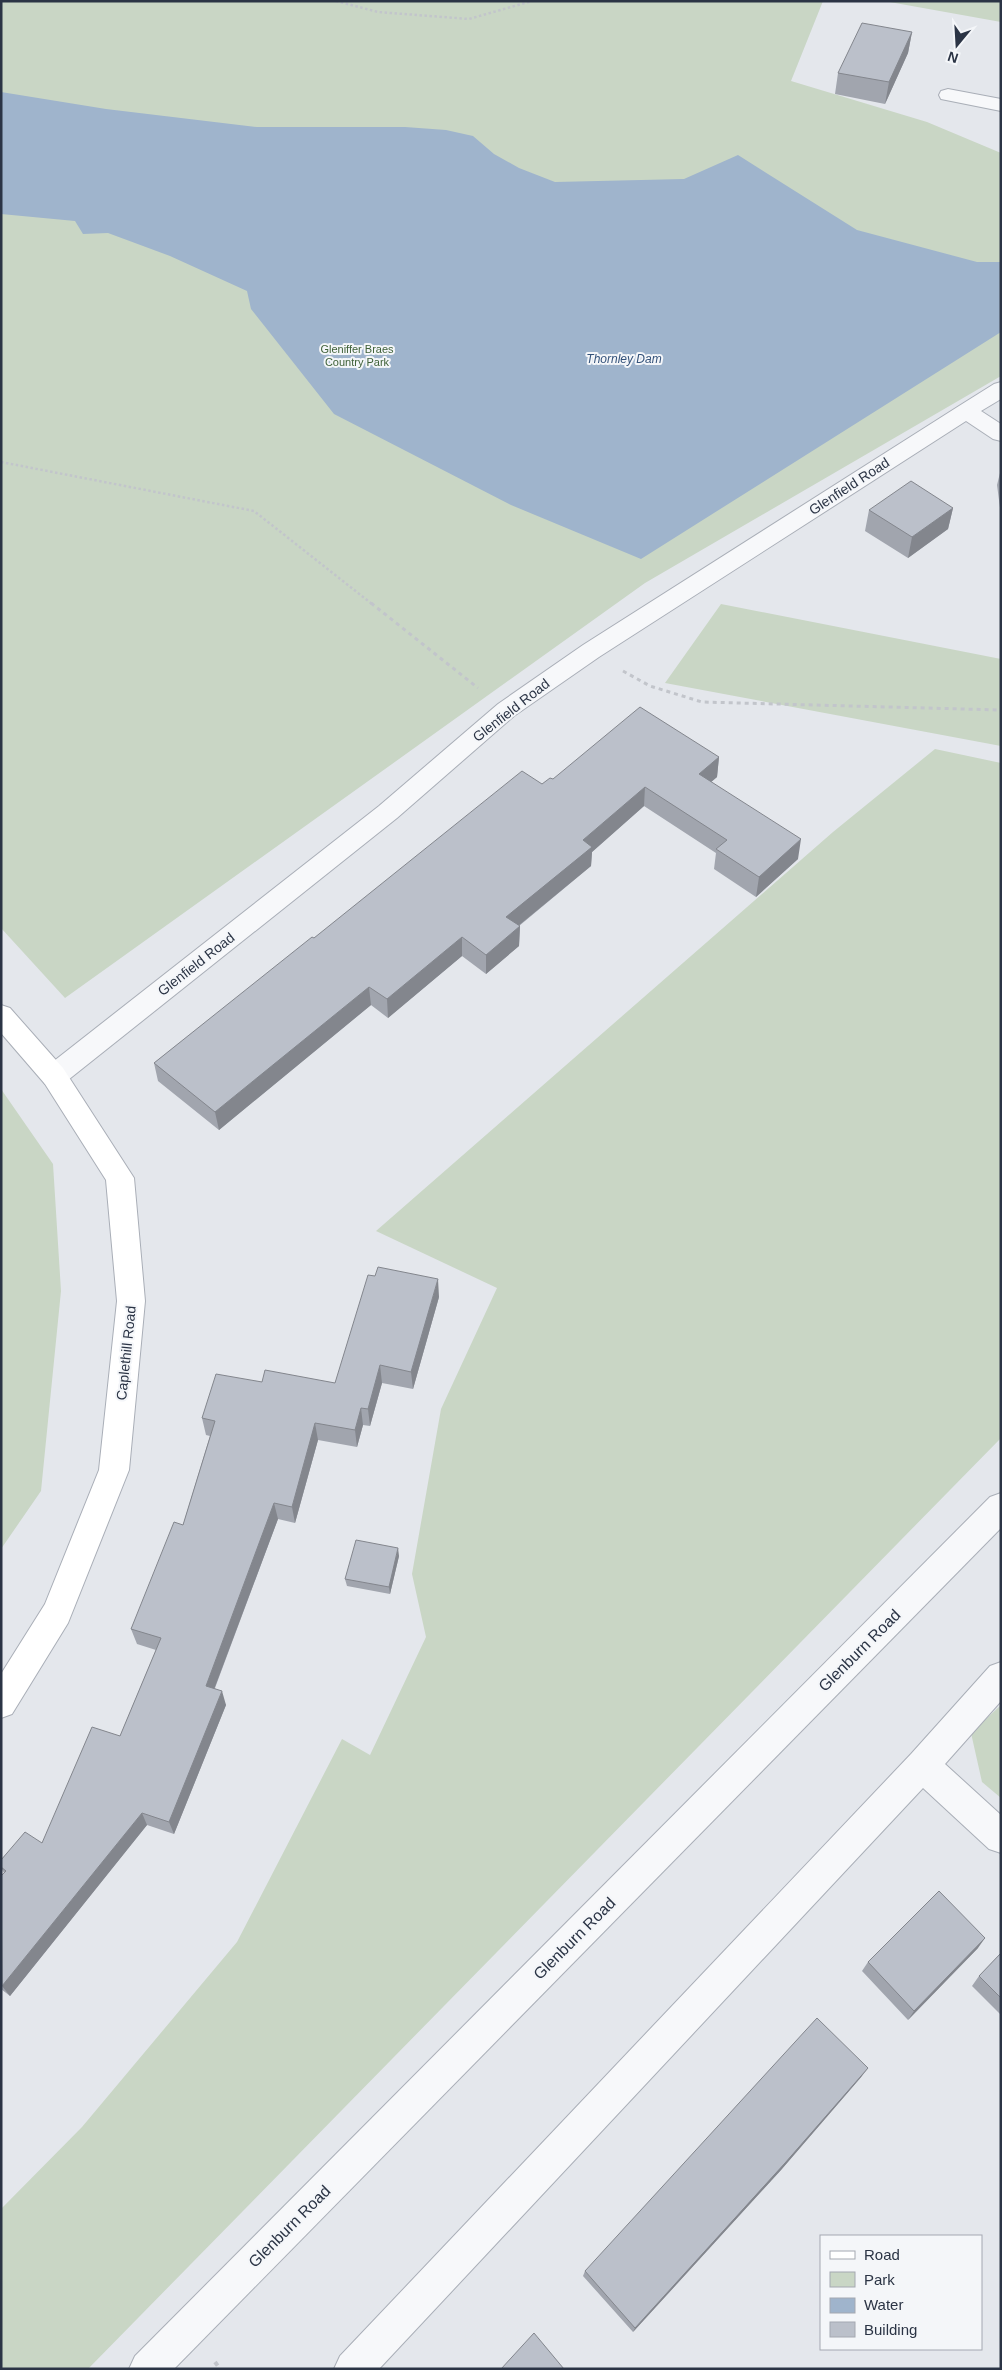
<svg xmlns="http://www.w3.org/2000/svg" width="1002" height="2370" font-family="Helvetica,sans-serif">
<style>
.green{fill:#c9d6c5}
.water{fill:#9fb4cc}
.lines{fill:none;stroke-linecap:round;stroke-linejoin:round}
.minor-casing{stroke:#a9aeb7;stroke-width:2}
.tertiary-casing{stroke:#a9aeb7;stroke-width:2}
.secondary-casing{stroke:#a9aeb7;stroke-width:2}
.path-far2{stroke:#c2c5cb;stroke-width:2.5;stroke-dasharray:2.5 2.5;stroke-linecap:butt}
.path-far1{stroke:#c2c5cb;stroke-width:3;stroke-dasharray:4 4;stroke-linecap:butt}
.path{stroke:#c2c5cb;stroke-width:4;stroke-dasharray:4.5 4.5;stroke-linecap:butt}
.minor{fill:#f7f8fa;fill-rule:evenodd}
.tertiary{fill:#f7f8fa;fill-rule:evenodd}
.secondary{fill:#fff;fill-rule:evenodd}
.wall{fill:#a1a5ae}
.shaded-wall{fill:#83868d}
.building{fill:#bbc0ca;stroke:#83868d}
.labels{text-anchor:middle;stroke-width:4;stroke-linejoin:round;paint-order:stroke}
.far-park-label{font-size:11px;fill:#3f6138;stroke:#f4f6f9}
.far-water-label{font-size:12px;font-style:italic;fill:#34527a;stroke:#f4f6f9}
.street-label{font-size:14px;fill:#2b3445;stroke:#f4f6f9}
.near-street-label{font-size:16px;fill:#2b3445;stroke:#f4f6f9}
</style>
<rect width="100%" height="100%" fill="#e4e7ec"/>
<path class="green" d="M 1,1 L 823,1 L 791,81 L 927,122 L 1001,153 L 1001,376 L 645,583 L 65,998 L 1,928 Z
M 884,1 L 1001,1 L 1001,22 Z
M 721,604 L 1001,659 L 1001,746 L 665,683 Z
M 935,749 L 1001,763 L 1001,1438 L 88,2369 L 1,2369 L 1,2209 L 82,2127 L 237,1942 L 342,1739 L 370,1755 L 426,1637 L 412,1574 L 441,1409 L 497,1288 L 376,1231 L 833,832 Z
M 1,1089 L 53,1164 L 61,1291 L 41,1491 L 1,1549 Z
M 1001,1705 L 1001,1798 L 982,1782 L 971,1733 Z"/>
<path class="water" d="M 1,92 L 106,109 L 257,127 L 405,127 L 446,130 L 473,136 L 494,154 L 519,168 L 555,182 L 684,179 L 738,155 L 857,230 L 977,262 L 1001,262 L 1001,332 L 641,559 L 511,505 L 334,414 L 251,309 L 247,291 L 170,256 L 108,233 L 83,234 L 75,221 L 1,214 Z"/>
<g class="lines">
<g class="minor-casing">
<path id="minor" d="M 948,89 L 1001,99 L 1001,111 L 941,99 L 939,95 L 941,91 Z
M 1001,382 L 1001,399 L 981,411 L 1001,424 L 1001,441 L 993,439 L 966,421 L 599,657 L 514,716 L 397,818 L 63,1084 L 54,1087 L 45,1084 L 41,1076 L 45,1068 L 379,806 L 498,704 L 583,645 L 959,406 L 994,384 Z
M 1001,1662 L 1001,1701 L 945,1764 L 1001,1815 L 1001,1853 L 989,1849 L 923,1788 L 379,2369 L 334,2369 L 340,2356 L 911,1754 L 990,1666 Z"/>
</g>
<g class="tertiary-casing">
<path id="tertiary" d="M 1001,1493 L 1001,1528 L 174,2369 L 129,2369 L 135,2356 L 990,1497 Z"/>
</g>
<g class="secondary-casing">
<path id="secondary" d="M 1,1005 L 10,1008 L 63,1068 L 134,1178 L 145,1301 L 129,1470 L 68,1623 L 12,1714 L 1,1718 L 1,1674 L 45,1604 L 99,1470 L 117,1301 L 106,1180 L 45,1084 L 1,1033 Z"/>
</g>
<path class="path-far2" d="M 336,1 L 378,12 L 469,19 L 532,1
M 1,462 L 254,511 L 372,604"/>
<path class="path-far1" d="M 371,603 L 478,688
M 623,671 L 650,686 L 702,702 L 1001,710"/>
<path class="path" d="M 215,2362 L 220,2369"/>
<use href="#minor" class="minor"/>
<use href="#tertiary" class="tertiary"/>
<use href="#secondary" class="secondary"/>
</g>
<path class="wall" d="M 912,32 L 908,53 L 885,104 L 835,94 L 838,73 Z
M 1001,469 L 1001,515 L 997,485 Z
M 953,508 L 948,529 L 908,558 L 865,531 L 869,510 Z
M 719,757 L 717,777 L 711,782 L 798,859 L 756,897 L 714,869 L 716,853 L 644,806 L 592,852 L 591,866 L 519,926 L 520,926 L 519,946 L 486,974 L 462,956 L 388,1018 L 371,1005 L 219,1130 L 158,1081 L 154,1063 L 314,938 L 542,784 L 553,779 Z
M 439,1297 L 413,1389 L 382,1383 L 370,1426 L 363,1425 L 357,1447 L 318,1440 L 295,1523 L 278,1519 L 215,1688 L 226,1705 L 174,1834 L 147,1825 L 10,1996 L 1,1989 L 1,1876 L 4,1873 L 1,1868 L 1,1860 L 42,1843 L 120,1736 L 156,1650 L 137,1644 L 131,1629 L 183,1525 L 210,1436 L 206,1435 L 202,1418 L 262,1382 L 335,1383 Z
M 399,1556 L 390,1594 L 347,1586 L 345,1579 Z
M 978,1948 L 908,2020 L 862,1971 L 868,1962 Z
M 1001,1953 L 1001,2015 L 972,1986 L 979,1976 Z
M 862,2076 L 781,2170 L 633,2332 L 583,2276 L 585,2271 Z"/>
<path class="shaded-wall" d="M 912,32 L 908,53 L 885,104 L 889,82 Z
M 953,508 L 948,529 L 908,558 L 912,537 Z
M 719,757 L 717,777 L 697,794 L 699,774 Z
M 645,787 L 644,806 L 592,852 L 591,866 L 506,936 L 506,917 L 583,840 Z
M 801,839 L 798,859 L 756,897 L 759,877 Z
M 520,926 L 519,946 L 486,974 L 486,955 Z
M 462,937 L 462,956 L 388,1018 L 387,999 Z
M 369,987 L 371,1005 L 219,1130 L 215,1112 Z
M 438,1279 L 439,1297 L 413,1389 L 411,1372 Z
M 380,1365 L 382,1383 L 370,1426 L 368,1409 Z
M 361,1408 L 363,1425 L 357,1447 L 355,1430 Z
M 315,1423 L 318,1440 L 295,1523 L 292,1507 Z
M 274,1503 L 278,1519 L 210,1700 L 206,1686 Z
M 398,1548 L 399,1556 L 390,1594 L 389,1587 Z
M 222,1691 L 226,1705 L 174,1834 L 169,1822 Z
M 142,1813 L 147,1825 L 10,1996 L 2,1986 Z
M 985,1938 L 978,1948 L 908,2020 L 914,2011 Z
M 868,2068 L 862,2076 L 781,2170 L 633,2332 L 635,2328 Z"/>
<path class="building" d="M 862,23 L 912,32 L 889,82 L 838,73 Z
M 911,481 L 953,508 L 912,537 L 869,510 Z
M 640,707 L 719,757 L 699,774 L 801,839 L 759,877 L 716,849 L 727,840 L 645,787 L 583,840 L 592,847 L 506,917 L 520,926 L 486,955 L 462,937 L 387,999 L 369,987 L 215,1112 L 154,1063 L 312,937 L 314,938 L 522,771 L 542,784 L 550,778 L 553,779 Z
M 378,1267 L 438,1279 L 411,1372 L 380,1365 L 368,1409 L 361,1408 L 355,1430 L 315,1423 L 292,1507 L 274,1503 L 206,1686 L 222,1691 L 169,1822 L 142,1813 L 2,1986 L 1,1876 L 6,1871 L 1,1867 L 1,1860 L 25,1832 L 42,1843 L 92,1727 L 120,1736 L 161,1638 L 131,1629 L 174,1522 L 183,1525 L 215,1421 L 202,1418 L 216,1374 L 262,1382 L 265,1370 L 335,1383 L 368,1275 L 375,1276 Z
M 356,1540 L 398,1548 L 389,1587 L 345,1579 Z
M 939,1891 L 985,1938 L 914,2011 L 868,1962 Z
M 1001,1953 L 1001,1998 L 979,1976 Z
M 817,2018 L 868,2068 L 785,2163 L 635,2328 L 585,2271 Z
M 534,2333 L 564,2369 L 501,2369 Z"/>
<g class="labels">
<g class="far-park-label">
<text x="357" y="353">Gleniffer Braes<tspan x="357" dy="13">Country Park</tspan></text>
</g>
<g class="far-water-label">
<text x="624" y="363">Thornley Dam</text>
</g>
<g class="street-label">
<text transform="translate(849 486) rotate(-33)" y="5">Glenfield Road</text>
<text transform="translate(511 710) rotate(-38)" y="5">Glenfield Road</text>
<text transform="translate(196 964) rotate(-38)" y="5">Glenfield Road</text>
<text transform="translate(126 1353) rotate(-84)" y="5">Caplethill Road</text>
</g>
<g class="near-street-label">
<text transform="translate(859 1650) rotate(-45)" y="6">Glenburn Road</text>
<text transform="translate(574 1938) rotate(-45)" y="6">Glenburn Road</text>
<text transform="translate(289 2226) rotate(-45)" y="6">Glenburn Road</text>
</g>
</g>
<rect width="1002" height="2370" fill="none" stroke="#2b3445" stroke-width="5"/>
<rect x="820" y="2235" width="162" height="115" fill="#f4f6f9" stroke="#a4a8b1"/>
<rect x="830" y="2251" width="25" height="8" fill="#ffffff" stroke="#a4a8b1"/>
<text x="864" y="2260" font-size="15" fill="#2b3445">Road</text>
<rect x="830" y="2272" width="25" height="15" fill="#c9d6c5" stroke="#a4a8b1"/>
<text x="864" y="2285" font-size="15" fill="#2b3445">Park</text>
<rect x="830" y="2298" width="25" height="15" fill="#9fb4cc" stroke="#a4a8b1"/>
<text x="864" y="2310" font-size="15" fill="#2b3445">Water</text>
<rect x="830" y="2322" width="25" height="15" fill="#bbc0ca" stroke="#a4a8b1"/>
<text x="864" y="2335" font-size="15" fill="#2b3445">Building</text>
<g transform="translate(957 45) rotate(198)" stroke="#f4f6f9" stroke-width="4" paint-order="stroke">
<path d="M0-4L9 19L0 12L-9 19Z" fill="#2b3445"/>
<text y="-8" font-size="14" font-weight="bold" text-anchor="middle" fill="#2b3445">N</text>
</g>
</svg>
